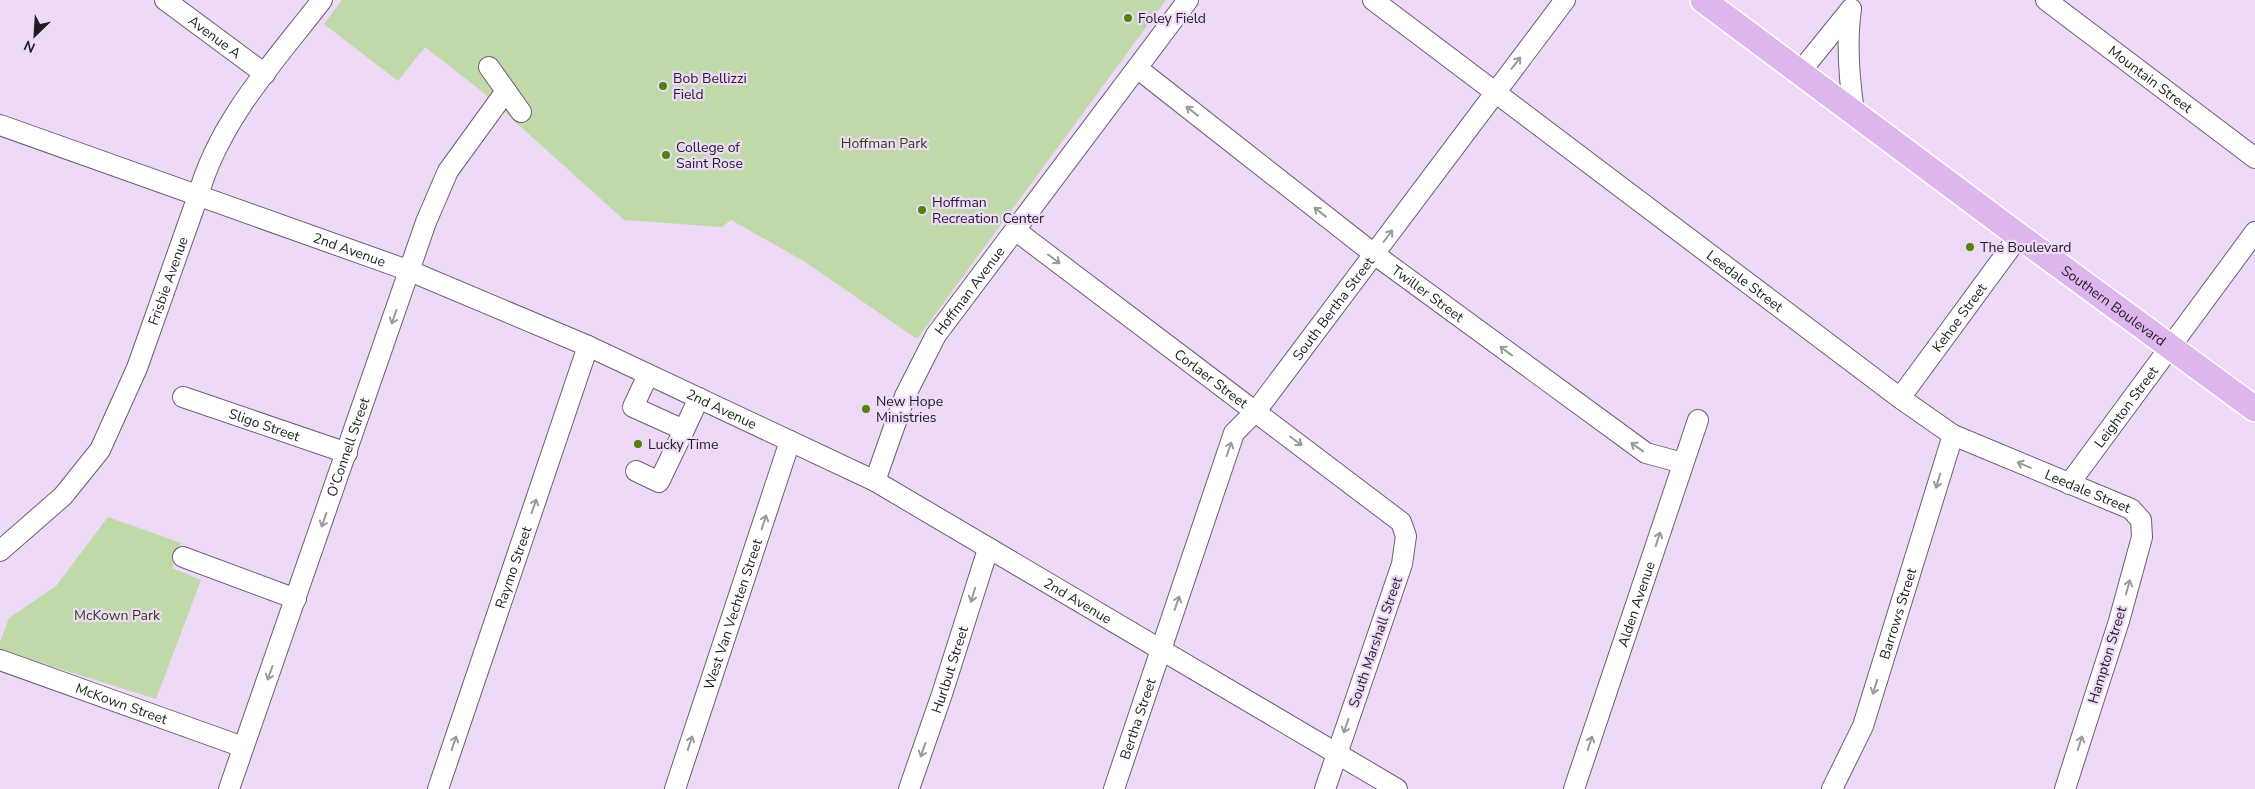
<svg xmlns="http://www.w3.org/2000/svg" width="2255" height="789" font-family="'Nunito Sans',sans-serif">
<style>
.green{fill:#c0d9a9}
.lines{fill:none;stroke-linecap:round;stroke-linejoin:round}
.minor-casing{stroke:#6f5d77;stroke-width:22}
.major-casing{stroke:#fff;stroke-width:28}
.minor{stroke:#fff;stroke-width:20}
.major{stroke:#dcb6ec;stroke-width:25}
.oneway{stroke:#9c989d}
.poi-dot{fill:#54810a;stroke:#eedaf7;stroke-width:2}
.labels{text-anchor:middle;stroke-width:4.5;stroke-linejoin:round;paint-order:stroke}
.poi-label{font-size:14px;fill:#221b25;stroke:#eedaf7;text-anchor:start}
.street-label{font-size:14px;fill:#221b25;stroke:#eedaf7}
.park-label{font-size:14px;fill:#2d4312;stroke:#eedaf7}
</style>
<rect width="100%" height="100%" fill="#eedaf7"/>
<path class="green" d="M 342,0 L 1166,0 L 917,339 L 805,262 L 731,220 L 722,227 L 624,220 L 480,90 L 425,47 L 398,81 L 324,24 Z
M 108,517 L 181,543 L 172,568 L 201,580 L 156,699 L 0,650 L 0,642 L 9,618 L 56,586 Z"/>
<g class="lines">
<g class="minor-casing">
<g id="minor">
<path id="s1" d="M 165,0 L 265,74"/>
<path id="s2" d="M 1373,0 L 1900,398 L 1953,435 L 2131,509 L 2141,520 L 2142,537 L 2119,621 L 2065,789"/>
<path id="s3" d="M 2046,0 L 2255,158"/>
<path d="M 1851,9 C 1846,44 1849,78 1854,112"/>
<path d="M 489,67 L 521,112"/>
<path id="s4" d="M 1137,68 L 1374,254 L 1646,453 L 1683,463"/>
<path d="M 1800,72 L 1851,9"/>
<path id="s5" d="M 0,125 L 410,271 L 588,346 L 875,481 L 1397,789"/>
<path id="s6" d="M 1015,230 L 1401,522 L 1406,536 L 1402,564 L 1325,789"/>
<path d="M 648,375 L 633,407 L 684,430 L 699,398"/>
<path id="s7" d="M 183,397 L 347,453"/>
<path id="s8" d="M 1900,398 L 2019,236"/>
<path d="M 636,471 L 659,482 L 684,430"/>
<path id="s9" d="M 875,481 L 905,396 L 936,335 L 1188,0"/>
<path id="s10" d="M 2069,484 L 2255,232"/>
<path id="s11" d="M 0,551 L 63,496 L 100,450 L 137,368 L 198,196 C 219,120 275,61 322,0"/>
<path d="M 183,557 L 296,599"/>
<path id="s12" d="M 0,660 L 243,747"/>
<path id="s13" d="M 229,789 L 426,222 L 448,171 L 506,91"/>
<path id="s14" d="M 438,789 L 588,346"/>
<path id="s15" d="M 675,789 L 790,441"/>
<path id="s16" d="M 909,789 L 942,694 L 988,549"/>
<path id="s17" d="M 1114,789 L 1234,433 L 1256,411 L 1565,0"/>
<path id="s18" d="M 1574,789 L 1698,420"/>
<path id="s19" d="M 1832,789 L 1863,726 L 1953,435"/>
</g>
</g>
<g class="major-casing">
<g id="major">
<path id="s20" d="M 1703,0 L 2019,236 L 2255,409"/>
</g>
</g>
<use href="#minor" class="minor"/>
<use href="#major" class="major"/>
</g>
<defs><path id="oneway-shaft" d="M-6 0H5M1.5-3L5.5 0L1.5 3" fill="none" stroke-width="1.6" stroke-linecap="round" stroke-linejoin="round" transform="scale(1.25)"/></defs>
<g class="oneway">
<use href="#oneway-shaft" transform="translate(1516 63) rotate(-52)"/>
<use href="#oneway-shaft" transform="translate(1192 111) rotate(-142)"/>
<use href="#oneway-shaft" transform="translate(1320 212) rotate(-142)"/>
<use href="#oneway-shaft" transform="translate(1388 236) rotate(-53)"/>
<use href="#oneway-shaft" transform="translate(1054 259) rotate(37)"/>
<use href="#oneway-shaft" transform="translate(394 317) rotate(109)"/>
<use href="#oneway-shaft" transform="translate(1506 351) rotate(-144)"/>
<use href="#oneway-shaft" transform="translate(1296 441) rotate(37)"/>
<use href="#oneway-shaft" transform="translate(1637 447) rotate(-144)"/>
<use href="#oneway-shaft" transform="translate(1229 449) rotate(-71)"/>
<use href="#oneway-shaft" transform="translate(2024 465) rotate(-157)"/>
<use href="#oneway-shaft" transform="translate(1938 481) rotate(107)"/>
<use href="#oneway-shaft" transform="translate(534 506) rotate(-71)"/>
<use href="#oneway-shaft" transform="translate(324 520) rotate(109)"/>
<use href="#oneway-shaft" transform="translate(764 522) rotate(-72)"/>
<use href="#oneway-shaft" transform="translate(1658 539) rotate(-72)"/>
<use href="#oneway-shaft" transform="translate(2128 587) rotate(-74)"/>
<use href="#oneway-shaft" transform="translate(973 595) rotate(107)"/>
<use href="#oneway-shaft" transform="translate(1177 603) rotate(-71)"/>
<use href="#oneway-shaft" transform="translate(270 673) rotate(110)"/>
<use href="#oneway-shaft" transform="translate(1875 687) rotate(107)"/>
<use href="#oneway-shaft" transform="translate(1346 726) rotate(109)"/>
<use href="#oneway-shaft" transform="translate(454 743) rotate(-71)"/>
<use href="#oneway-shaft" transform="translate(690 743) rotate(-72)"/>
<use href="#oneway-shaft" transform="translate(1590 743) rotate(-72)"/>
<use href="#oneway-shaft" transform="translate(2080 743) rotate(-72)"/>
<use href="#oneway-shaft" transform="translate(923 750) rotate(109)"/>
</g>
<g class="poi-dot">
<circle cx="1128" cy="18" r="5"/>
<circle cx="663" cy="86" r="5"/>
<circle cx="666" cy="155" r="5"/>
<circle cx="922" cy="210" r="5"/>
<circle cx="1970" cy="247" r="5"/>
<circle cx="866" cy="409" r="5"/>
<circle cx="638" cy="444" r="5"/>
</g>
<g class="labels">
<g class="poi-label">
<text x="1138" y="23">Foley Field</text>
<text x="673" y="83">Bob Bellizzi<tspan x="673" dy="16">Field</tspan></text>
<text x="676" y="152">College of<tspan x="676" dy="16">Saint Rose</tspan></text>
<text x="932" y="207">Hoffman<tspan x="932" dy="16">Recreation Center</tspan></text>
<text x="1980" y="252">The Boulevard</text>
<text x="876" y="406">New Hope<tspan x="876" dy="16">Ministries</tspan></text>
<text x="648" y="449">Lucky Time</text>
</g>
<g class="street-label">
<text dy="5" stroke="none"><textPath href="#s1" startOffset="62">Avenue A</textPath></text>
<text dy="5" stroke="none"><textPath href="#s3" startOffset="131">Mountain Street</textPath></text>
<text dy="5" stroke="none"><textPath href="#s5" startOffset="371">2nd Avenue</textPath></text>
<text dy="5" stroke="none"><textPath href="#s2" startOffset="466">Leedale Street</textPath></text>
<text dy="5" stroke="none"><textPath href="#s11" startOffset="325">Frisbie Avenue</textPath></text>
<text dy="5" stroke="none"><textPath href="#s9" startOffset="214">Hoffman Avenue</textPath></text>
<text dy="5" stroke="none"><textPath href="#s4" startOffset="368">Twiller Street</textPath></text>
<text dy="5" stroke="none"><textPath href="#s20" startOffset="512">Southern Boulevard</textPath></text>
<text dy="5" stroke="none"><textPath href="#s17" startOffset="535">South Bertha Street</textPath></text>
<text dy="5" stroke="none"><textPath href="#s8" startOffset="100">Kehoe Street</textPath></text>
<text dy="5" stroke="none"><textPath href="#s6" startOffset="246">Corlaer Street</textPath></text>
<text dy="5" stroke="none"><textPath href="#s10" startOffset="96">Leighton Street</textPath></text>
<text dy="5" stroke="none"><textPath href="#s5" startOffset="776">2nd Avenue</textPath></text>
<text dy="5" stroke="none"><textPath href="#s7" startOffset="86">Sligo Street</textPath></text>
<text dy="5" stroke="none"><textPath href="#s13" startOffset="362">O'Connell Street</textPath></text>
<text dy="5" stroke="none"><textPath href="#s2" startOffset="871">Leedale Street</textPath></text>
<text dy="5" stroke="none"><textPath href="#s14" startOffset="234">Raymo Street</textPath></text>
<text dy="5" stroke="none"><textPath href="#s5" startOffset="1181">2nd Avenue</textPath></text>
<text dy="5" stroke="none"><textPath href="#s18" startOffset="195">Alden Avenue</textPath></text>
<text dy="5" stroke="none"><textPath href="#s19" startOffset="188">Barrows Street</textPath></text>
<text dy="5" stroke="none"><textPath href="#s15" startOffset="184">West Van Vechten Street</textPath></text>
<text transform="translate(1375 642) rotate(-71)" y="5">South Marshall Street</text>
<text transform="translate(2107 655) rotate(-73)" y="5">Hampton Street</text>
<text dy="5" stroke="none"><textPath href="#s16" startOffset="126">Hurlbut Street</textPath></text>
<text dy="5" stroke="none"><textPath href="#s12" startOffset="129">McKown Street</textPath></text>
<text dy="5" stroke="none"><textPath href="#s17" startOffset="74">Bertha Street</textPath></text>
</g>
<g class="park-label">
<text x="884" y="148">Hoffman Park</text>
<text x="117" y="620">McKown Park</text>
</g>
</g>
<g transform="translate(35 35) rotate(205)" stroke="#eedaf7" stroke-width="4" paint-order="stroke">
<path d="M0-4L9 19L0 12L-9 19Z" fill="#221b25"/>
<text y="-8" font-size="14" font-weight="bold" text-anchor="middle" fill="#221b25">N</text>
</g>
</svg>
